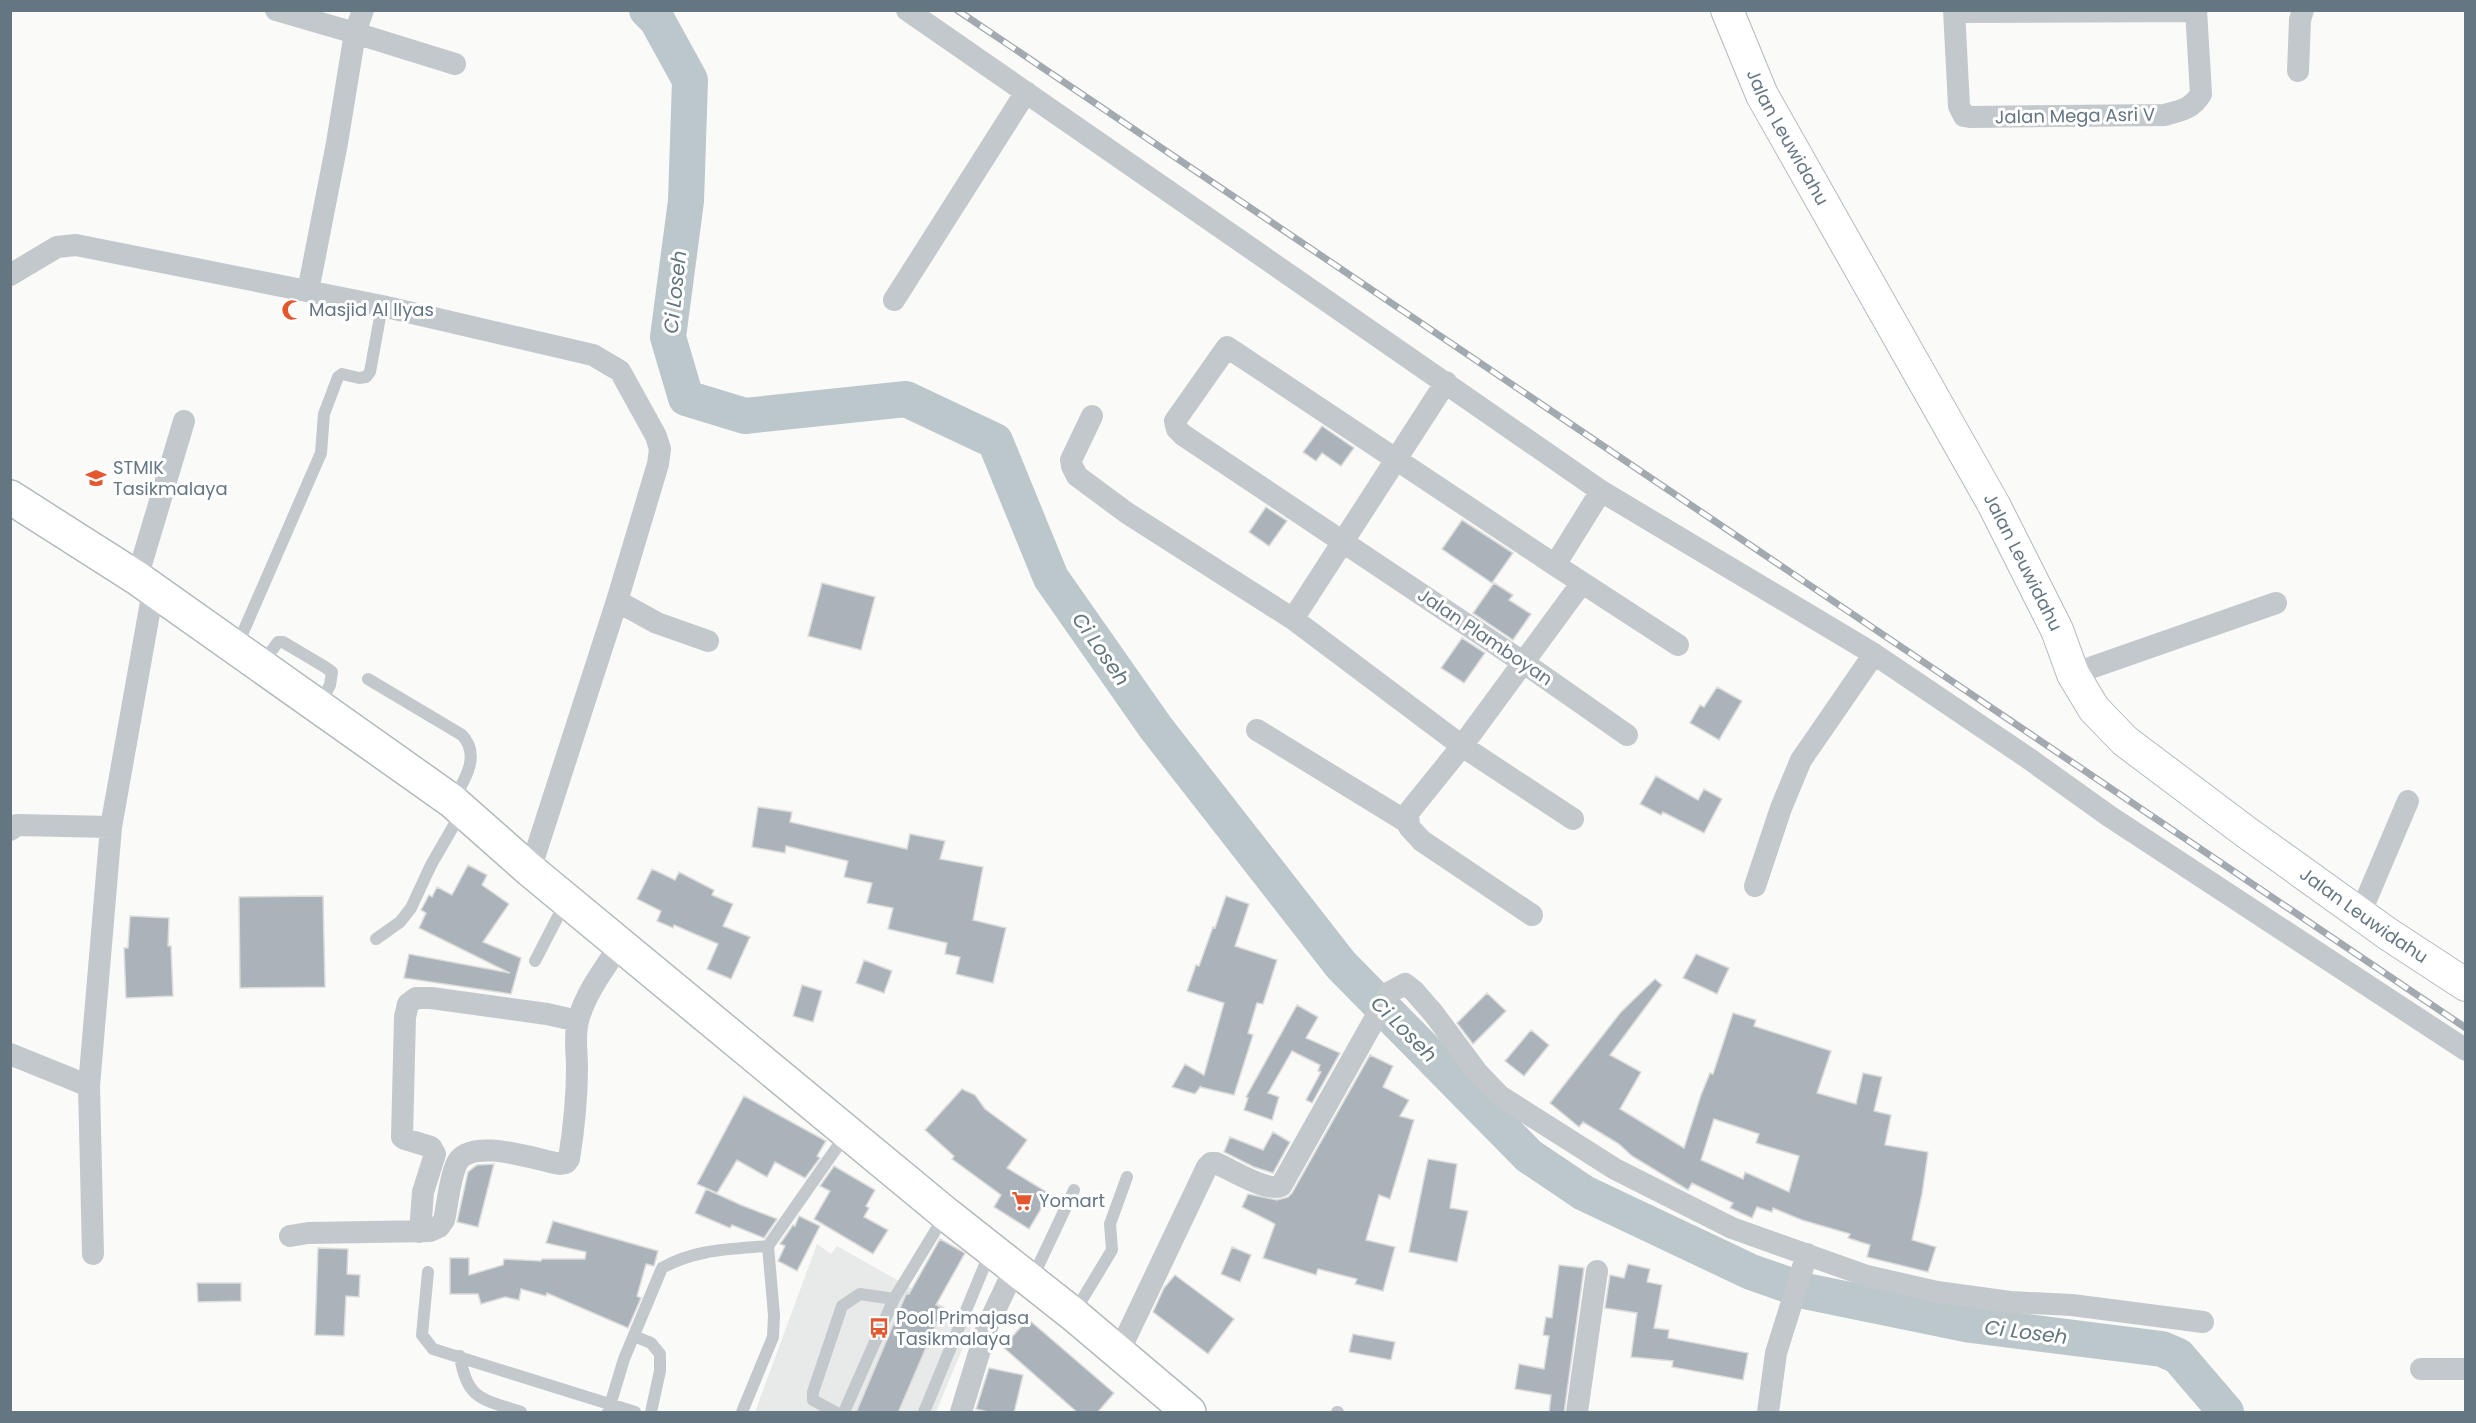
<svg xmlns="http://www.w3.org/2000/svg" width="2476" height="1423" font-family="Poppins,sans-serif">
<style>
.built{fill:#e8e9e9}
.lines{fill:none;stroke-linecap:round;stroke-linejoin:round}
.river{stroke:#bbc7cb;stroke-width:36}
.building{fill:#aab3b9;stroke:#dcdcda;stroke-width:1.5;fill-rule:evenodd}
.secondary-casing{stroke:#b3babf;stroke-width:34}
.highway-casing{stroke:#b4b9bd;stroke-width:36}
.lane{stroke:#c3c8cc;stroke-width:12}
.street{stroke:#c3c8cc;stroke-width:22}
.secondary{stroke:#fff;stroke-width:32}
.highway{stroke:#fff;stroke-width:33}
.rail-casing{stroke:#a2aab0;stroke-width:7}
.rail{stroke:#fff;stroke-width:4.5;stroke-dasharray:14;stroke-linecap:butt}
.labels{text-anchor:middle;stroke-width:6;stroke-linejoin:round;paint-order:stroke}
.street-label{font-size:18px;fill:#657683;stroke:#fff}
.poi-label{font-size:18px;fill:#657683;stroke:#fff;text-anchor:start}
.water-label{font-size:20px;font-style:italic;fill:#60757c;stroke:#fff}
</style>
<rect width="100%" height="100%" fill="#fafaf8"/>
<path class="built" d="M 817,1244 L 831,1254 L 837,1246 L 973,1323 L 936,1412 L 755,1412 Z"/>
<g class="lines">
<path class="river" d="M 647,10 L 657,20 L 690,80 L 686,201 L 668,337 L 686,398 L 745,416 L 906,399 L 995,441 L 1051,578 L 1156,728 L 1341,965 L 1529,1156 L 1584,1193 L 1751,1272 L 1794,1287
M 1800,1290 L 1971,1325 L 2162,1349 L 2178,1356 L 2226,1412"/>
</g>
<path class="building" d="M 1322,426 L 1354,448 L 1341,466 L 1322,453 L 1316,461 L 1303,452 Z
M 1266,507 L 1287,521 L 1269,546 L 1249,532 Z
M 1462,520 L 1513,553 L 1492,583 L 1442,549 Z
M 822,583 L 875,597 L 861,650 L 808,636 Z
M 1494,583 L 1513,595 L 1509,600 L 1531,614 L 1513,640 L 1473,613 Z
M 1462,638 L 1485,653 L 1464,683 L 1441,668 Z
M 1717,687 L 1742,701 L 1719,740 L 1690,723 L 1700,705 L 1704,707 Z
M 1656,776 L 1698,800 L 1704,789 L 1722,799 L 1704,833 L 1663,812 L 1661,815 L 1640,804 Z
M 758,807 L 792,812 L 790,822 L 907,849 L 910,834 L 945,841 L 940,859 L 983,867 L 973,920 L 1006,928 L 993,983 L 956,974 L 960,957 L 945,954 L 947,943 L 888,929 L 893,908 L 867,903 L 872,883 L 844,877 L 848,861 L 786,846 L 785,853 L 752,847 Z
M 468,865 L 487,875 L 482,885 L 509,904 L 483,942 L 521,958 L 511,994 L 404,978 L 409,954 L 510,973 L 419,928 L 426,913 L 421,910 L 429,895 L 432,897 L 437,887 L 452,895 Z
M 652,869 L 675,880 L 679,872 L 714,890 L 712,895 L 733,904 L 723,926 L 750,937 L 731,979 L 707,969 L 718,944 L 674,925 L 673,928 L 657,921 L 661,911 L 637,899 Z
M 323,896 L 325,987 L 240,988 L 239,897 Z
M 1226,896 L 1249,904 L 1235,946 L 1277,960 L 1263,1004 L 1257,1003 L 1248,1033 L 1253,1035 L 1234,1095 L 1200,1087 L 1201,1086 L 1195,1094 L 1172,1087 L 1185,1064 L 1204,1075 L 1224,1003 L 1187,991 L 1196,965 L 1199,966 L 1213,927 L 1215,928 Z
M 130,916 L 169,918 L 168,946 L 171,946 L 173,996 L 126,998 L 124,948 L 128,948 Z
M 1696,954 L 1729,968 L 1717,994 L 1683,978 Z
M 864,960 L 892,971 L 884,993 L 856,983 Z
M 1655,979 L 1662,985 L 1610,1055 L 1641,1072 L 1620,1109 L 1684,1148 L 1701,1095 L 1710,1073 L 1713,1074 L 1733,1013 L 1756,1020 L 1754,1026 L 1831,1051 L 1817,1093 L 1856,1104 L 1863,1073 L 1882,1077 L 1874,1111 L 1891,1115 L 1885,1145 L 1928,1152 L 1922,1194 L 1912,1240 L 1936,1247 L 1928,1272 L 1867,1257 L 1870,1245 L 1848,1238 L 1850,1234 L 1802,1220 L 1773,1208 L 1772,1212 L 1757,1207 L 1752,1218 L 1730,1208 L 1733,1203 L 1692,1183 L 1688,1190 L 1632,1156 L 1619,1144 L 1583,1122 L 1579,1127 L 1550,1103 L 1621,1012 ZM 1714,1119 L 1759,1134 L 1756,1143 L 1799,1156 L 1789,1192 L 1745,1172 L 1743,1179 L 1701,1160 Z
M 802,985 L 822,991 L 813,1022 L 793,1016 Z
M 1487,993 L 1506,1011 L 1473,1044 L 1457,1023 Z
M 1297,1005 L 1318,1017 L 1306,1038 L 1340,1053 L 1312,1103 L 1306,1100 L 1321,1072 L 1318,1071 L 1320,1065 L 1292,1051 L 1268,1093 L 1279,1097 L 1272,1120 L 1244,1110 L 1248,1098 L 1246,1097 Z
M 1531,1030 L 1549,1045 L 1524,1076 L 1505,1061 Z
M 1370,1055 L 1393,1066 L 1383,1087 L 1409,1100 L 1400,1116 L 1414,1120 L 1390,1199 L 1379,1195 L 1366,1240 L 1395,1247 L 1383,1291 L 1355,1284 L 1357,1279 L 1318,1269 L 1316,1275 L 1263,1258 L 1275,1224 L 1242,1207 L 1248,1194 L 1277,1200 L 1288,1197 L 1292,1193 Z
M 962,1089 L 975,1095 L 985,1109 L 1027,1140 L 1007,1168 L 1050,1194 L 1029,1229 L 994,1207 L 1001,1195 L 952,1159 L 954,1156 L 925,1130 Z
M 744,1096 L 826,1141 L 817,1156 L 820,1158 L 805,1178 L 775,1162 L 767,1177 L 737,1160 L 717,1193 L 697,1184 Z
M 1273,1132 L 1290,1142 L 1273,1173 L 1254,1167 L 1224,1152 L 1230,1137 L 1263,1150 Z
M 1428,1159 L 1457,1164 L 1450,1208 L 1468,1211 L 1457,1262 L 1409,1252 Z
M 494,1164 L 478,1227 L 457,1222 L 468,1172 L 477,1165 Z
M 834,1166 L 875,1190 L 866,1206 L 869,1208 L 864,1217 L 888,1230 L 873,1254 L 814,1219 L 830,1191 L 820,1186 Z
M 706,1189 L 741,1205 L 777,1219 L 764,1238 L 732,1225 L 730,1228 L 695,1213 Z
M 799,1216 L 820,1226 L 797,1271 L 778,1261 L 785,1246 L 780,1244 L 793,1225 L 795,1226 Z
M 553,1221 L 658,1251 L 654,1266 L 646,1264 L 637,1296 L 641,1298 L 628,1328 L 547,1293 L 546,1296 L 521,1289 L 519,1300 L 505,1297 L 481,1304 L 478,1294 L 450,1294 L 450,1258 L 469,1258 L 469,1275 L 503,1265 L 504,1259 L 541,1261 L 542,1259 L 585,1259 L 586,1252 L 546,1243 Z
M 940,1239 L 965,1253 L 936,1305 L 943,1308 L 898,1413 L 856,1413 L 904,1299 L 907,1293 L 909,1294 Z
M 1232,1247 L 1251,1255 L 1240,1282 L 1221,1274 Z
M 318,1248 L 348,1249 L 347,1274 L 360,1275 L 359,1297 L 346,1296 L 344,1336 L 315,1335 Z
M 1628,1264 L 1650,1269 L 1647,1282 L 1662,1285 L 1654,1328 L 1669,1330 L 1668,1338 L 1748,1353 L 1743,1380 L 1672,1367 L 1673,1361 L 1631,1357 L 1637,1313 L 1605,1308 L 1610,1275 L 1624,1278 Z
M 1559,1265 L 1584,1268 L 1564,1413 L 1549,1413 L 1551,1395 L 1515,1389 L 1519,1364 L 1544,1369 L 1549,1336 L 1543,1335 L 1546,1317 L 1552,1318 Z
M 1175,1275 L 1234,1319 L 1208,1354 L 1153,1312 L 1164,1288 Z
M 197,1283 L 241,1283 L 241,1301 L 198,1302 Z
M 1028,1319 L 1114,1393 L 1097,1413 L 1078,1413 L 1003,1347 Z
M 1353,1334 L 1395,1342 L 1391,1360 L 1349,1352 Z
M 989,1368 L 1023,1375 L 1014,1413 L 992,1413 L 976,1409 Z"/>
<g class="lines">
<g class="secondary-casing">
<g id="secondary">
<path id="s1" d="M 1727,10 L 1762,95 L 1994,505 L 2057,630 L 2073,674 L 2094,709 L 2125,741 L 2246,832 L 2388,934 L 2466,985"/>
</g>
</g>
<g class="highway-casing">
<path id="highway" d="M 10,497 L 137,578 L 452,801 L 530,870 L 946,1214 L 1073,1314 L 1189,1412"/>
</g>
<path class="lane" d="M 237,646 L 321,453 L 324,414 L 338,377 L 342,374 L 359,378 L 366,377 L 370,372 L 382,306
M 261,665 L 278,642 L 283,642 L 325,667 L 332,672 L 330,685 L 319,705
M 368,679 L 462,735 C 481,755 465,780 453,800
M 376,939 L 400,922 L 411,908 L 431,865 L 461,813
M 535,961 L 566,901
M 428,1272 L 422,1335 L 433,1349 L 635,1412
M 1032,1279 L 1074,1190
M 1074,1313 L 1112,1250 L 1110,1224 L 1127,1177
M 634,1336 L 651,1343 L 660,1354 L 660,1371 L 651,1412
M 460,1356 C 467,1401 483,1399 521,1412
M 608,1412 L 624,1359 L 662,1268 C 695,1249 732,1249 768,1246 L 847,1133
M 742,1412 L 773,1337 L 774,1315 L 768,1246
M 835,1412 L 813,1400 L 813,1392 L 842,1306 L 860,1294 L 894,1299
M 844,1412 L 894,1299 L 945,1215
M 924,1412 L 991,1250
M 1337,1412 L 1338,1412"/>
<path class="street" d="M 276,10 L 355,33 L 337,143 L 308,291
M 363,10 L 355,33 L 455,64
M 907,10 L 1601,491 L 1874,654 L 1801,760 L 1781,808 L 1755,886
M 1954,10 L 1959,106 L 1964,116 L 1970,117 L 2164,115 C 2180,111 2192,109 2201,94 L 2196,10
M 1954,12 L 2196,11
M 2298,71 L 2300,20 L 2303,10
M 10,275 L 57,247 L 76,245 L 382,306 L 593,355 L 620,371 L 656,436 L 660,449 L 658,464 L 617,601 L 530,870
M 894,300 L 1026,92
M 1092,416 L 1071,460 L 1072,466 L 1077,476 L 1127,513 L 1293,619 L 1462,746 L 1408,813 L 1409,827 L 1422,841 L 1532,915
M 1601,491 L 1555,565 L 1678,645
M 1555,565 L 1227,347 L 1175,421 L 1177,429 L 1183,435 L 1524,663 L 1627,735
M 137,578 L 184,421
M 617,601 L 657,623 L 708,641
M 1293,619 L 1446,382
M 1874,654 L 2028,758 L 2109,816 L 2466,1050
M 2073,674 L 2276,603
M 1257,730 L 1407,822
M 1573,819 L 1462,746 L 1581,584
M 10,830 L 17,825 L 111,827 L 153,591
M 2360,914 L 2408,801
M 10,1054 L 89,1086
M 420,1232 L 423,1192 L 435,1154 L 431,1147 L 405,1139 L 402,1137 L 405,1017 L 408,1004 L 416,998 L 431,998 L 547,1014 L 578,1021
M 290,1236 L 308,1233 L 430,1231 L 439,1227 L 444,1220 C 448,1203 449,1182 456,1165 C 468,1135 537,1160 560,1164 L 566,1163 L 569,1159 C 574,1128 577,1098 577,1067 C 577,1052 574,1036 578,1021 C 585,993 605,968 620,945
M 93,1254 L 89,1086 L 111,827
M 1119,1352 L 1207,1167 L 1211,1163 L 1216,1163 C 1231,1170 1267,1192 1281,1186 L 1390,992 L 1405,984 L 1414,991 L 1434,1014 L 1477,1072 L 1500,1096 L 1615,1169 L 1732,1228 L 1867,1276 L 1937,1292 L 2010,1302 L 2072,1305 L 2203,1322
M 2421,1369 L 2466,1369
M 961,1412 L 987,1327 L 1015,1268
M 1577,1412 L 1597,1271
M 1768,1412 L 1776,1353 L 1807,1254"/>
<use href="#secondary" class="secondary"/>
<use href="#highway" class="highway"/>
<g class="rail-casing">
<path id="rail" d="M 957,10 L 2466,1028"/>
</g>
<use href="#rail" class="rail"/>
</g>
<defs>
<g id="mosque-bare" transform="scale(1.62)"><path d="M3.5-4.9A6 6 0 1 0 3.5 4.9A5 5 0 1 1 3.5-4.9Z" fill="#e4572e" stroke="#fff" stroke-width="2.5" paint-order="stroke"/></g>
<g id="school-bare" transform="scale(1.62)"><path d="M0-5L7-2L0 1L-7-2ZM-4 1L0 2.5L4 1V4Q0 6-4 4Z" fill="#e4572e" stroke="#fff" stroke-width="2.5" paint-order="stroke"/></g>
<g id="supermarket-bare" transform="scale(1.62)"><path d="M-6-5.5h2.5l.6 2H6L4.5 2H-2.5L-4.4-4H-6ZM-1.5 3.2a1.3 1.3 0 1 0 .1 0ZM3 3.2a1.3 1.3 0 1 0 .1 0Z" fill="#e4572e" stroke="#fff" stroke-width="2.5" paint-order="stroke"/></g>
<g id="bus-bare" transform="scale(1.62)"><path d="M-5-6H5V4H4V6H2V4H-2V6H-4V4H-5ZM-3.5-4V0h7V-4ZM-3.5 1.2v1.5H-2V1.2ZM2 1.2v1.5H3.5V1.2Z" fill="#e4572e" stroke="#fff" stroke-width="2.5" paint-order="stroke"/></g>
</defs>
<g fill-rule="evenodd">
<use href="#mosque-bare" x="292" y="310"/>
<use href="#school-bare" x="96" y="478"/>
<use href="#supermarket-bare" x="1022" y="1201"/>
<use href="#bus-bare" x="879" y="1328"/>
</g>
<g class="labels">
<g class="street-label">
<text transform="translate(2075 116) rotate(-1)" y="6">Jalan Mega Asri V</text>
<text dy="6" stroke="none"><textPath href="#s1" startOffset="141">Jalan Leuwidahu</textPath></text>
<text dy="6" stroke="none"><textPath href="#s1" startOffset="627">Jalan Leuwidahu</textPath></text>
<text transform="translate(1485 637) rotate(34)" y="6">Jalan Plamboyan</text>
<text dy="6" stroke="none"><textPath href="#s1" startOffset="1131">Jalan Leuwidahu</textPath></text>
</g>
<g class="poi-label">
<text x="309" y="316">Masjid Al Ilyas</text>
<text x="113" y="474">STMIK<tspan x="113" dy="21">Tasikmalaya</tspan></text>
<text x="1039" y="1207">Yomart</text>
<text x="896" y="1324">Pool Primajasa<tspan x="896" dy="21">Tasikmalaya</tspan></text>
</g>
<g class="water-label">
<text transform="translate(675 292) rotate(-84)" y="7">Ci Loseh</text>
<text transform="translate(1101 649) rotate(55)" y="7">Ci Loseh</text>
<text transform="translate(1404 1029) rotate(45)" y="7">Ci Loseh</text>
<text transform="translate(2026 1332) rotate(7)" y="7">Ci Loseh</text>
</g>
</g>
<rect width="2476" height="1423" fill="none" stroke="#657683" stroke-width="24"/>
</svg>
